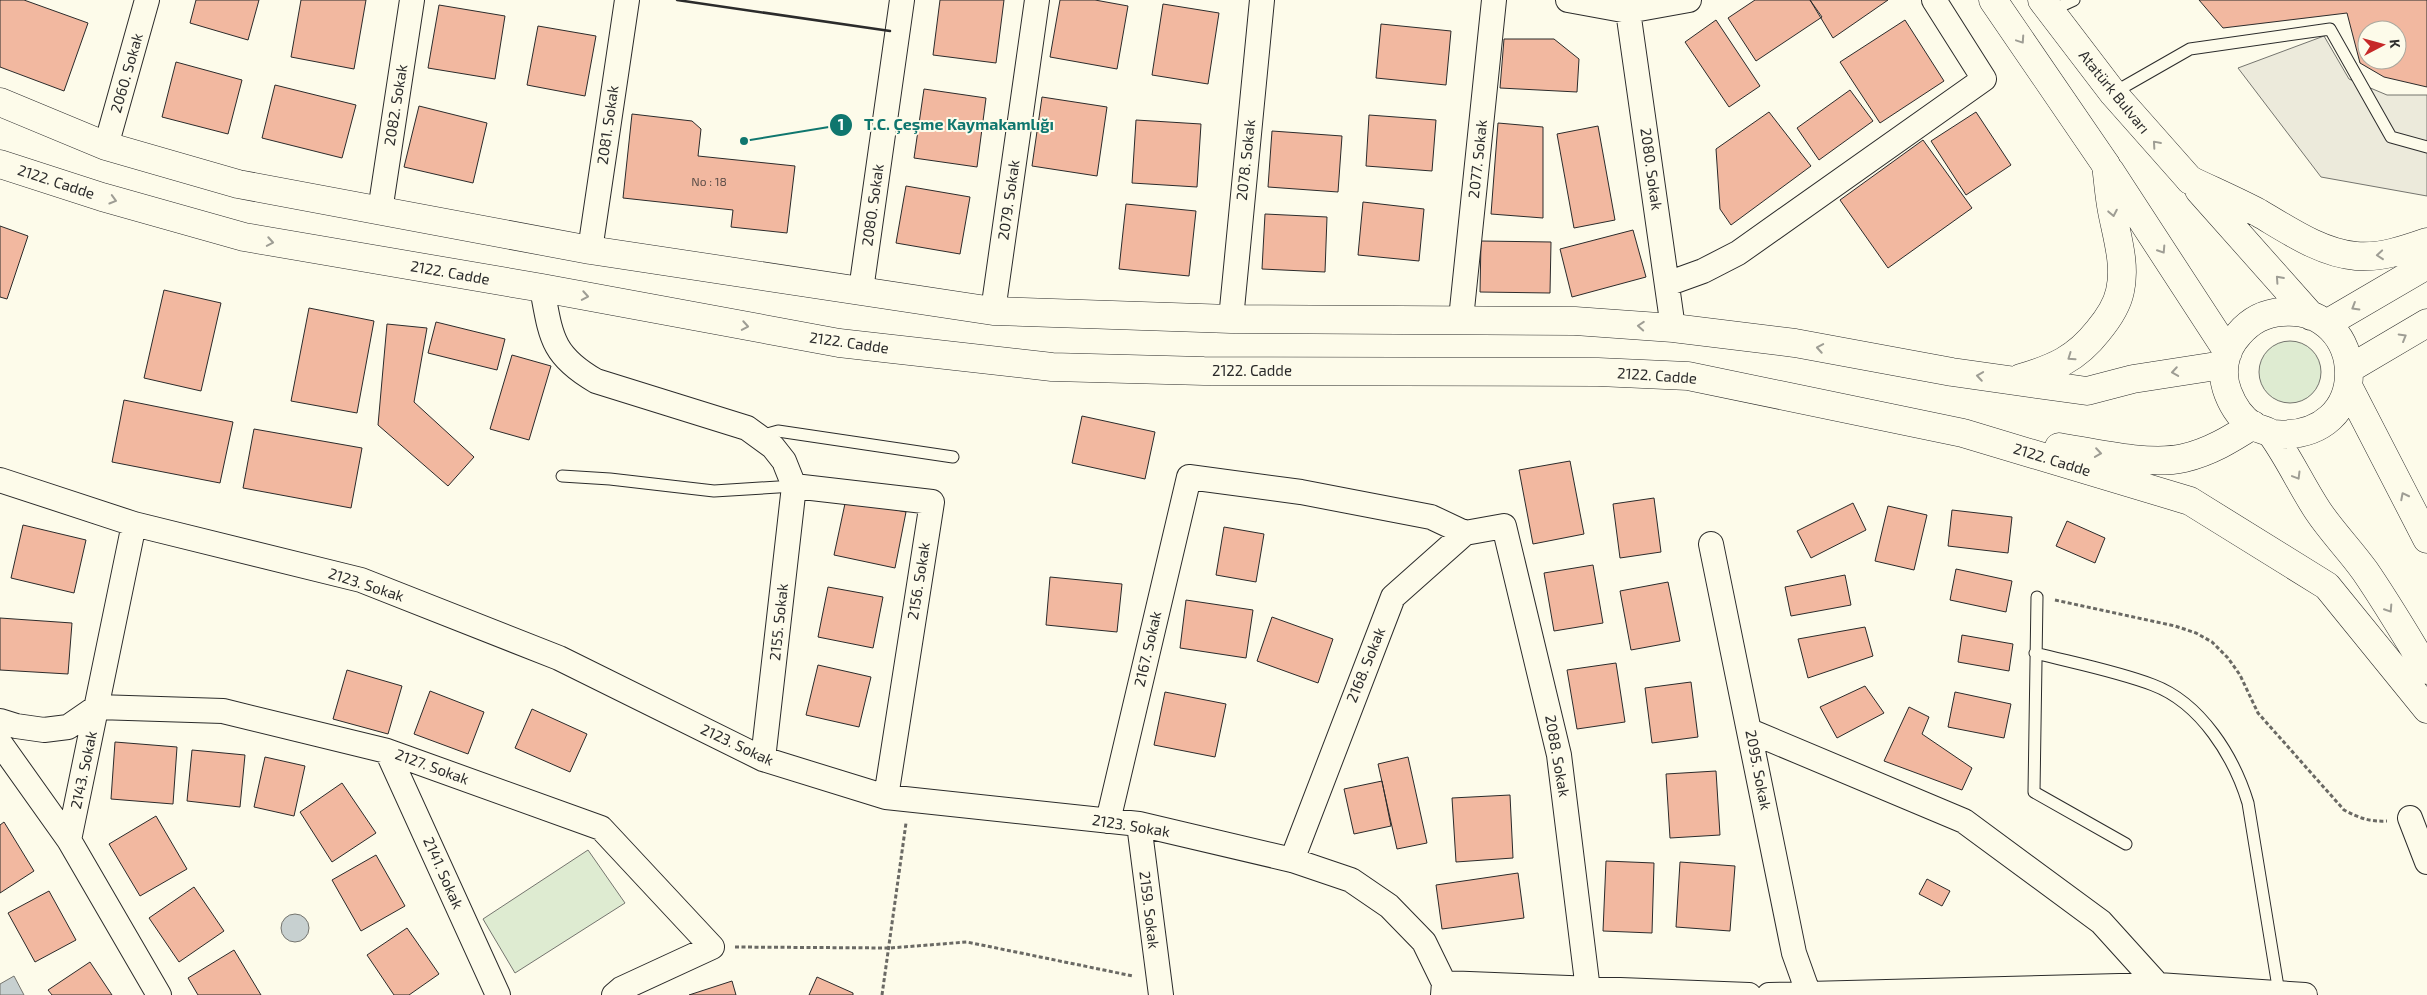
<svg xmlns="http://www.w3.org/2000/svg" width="2427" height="995" font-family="'Exo 2',sans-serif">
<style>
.green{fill:#deebd1;stroke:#74746e}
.parking{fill:#eceadb;stroke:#74746e}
.water{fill:#c7d0d0;stroke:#74746e}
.building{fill:#f2b8a0;stroke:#2b2b2b;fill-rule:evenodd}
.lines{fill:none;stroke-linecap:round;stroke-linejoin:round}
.service-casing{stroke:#2b2b2b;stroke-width:13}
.minor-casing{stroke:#2b2b2b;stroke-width:26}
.secondary-casing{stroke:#2b2b2b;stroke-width:29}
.trunk-casing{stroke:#2b2b2b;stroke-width:29}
.path{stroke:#6a6964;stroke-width:3;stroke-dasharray:4 2.5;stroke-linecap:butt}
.service{stroke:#fdfbea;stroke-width:11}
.minor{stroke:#fdfbea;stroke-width:24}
.secondary{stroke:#fdfbea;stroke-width:28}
.trunk{stroke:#fdfbea;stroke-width:28}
.wall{stroke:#2b2b2b;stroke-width:2.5}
.oneway{stroke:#9e9d94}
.labels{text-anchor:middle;stroke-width:4;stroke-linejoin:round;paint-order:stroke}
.number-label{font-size:12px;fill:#5d4e48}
.street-label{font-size:15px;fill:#2b2b2b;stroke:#fdfbea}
.leader{fill:none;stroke:#0f766e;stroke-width:2}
.callout-dot{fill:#0f766e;stroke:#fdfbea;stroke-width:2}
.mark-label{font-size:15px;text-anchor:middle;font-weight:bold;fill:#fff}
.callout-label{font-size:16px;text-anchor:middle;font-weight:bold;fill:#0f766e;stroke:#fdfbea;stroke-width:4;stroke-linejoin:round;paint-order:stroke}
</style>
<rect width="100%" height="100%" fill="#fdfbea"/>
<path class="green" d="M2259 372a31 31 0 1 1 62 0a31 31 0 1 1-62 0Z
M 588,850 L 625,903 L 515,973 L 483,919 Z"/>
<path class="parking" d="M 2324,36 L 2349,79 L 2387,95 L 2427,95 L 2427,196 L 2321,177 L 2238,68 Z"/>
<path class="water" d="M281 928a14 14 0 1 1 28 0a14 14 0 1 1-28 0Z
M 14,976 L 24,995 L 0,995 L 0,984 Z"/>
<path class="building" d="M 0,0 L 24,0 L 88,23 L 64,91 L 0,67 Z
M 196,0 L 259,0 L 248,40 L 190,23 Z
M 301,0 L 366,0 L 354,69 L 291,57 Z
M 940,0 L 1004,0 L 996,63 L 933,55 Z
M 1060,0 L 1095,0 L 1128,6 L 1117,69 L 1050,57 Z
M 1755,0 L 1810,0 L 1822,17 L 1756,61 L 1728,18 Z
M 1810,0 L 1888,0 L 1833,38 Z
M 2199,0 L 2427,0 L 2427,87 L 2384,77 L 2360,63 L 2347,13 L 2223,28 ZM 2367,30 L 2397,30 L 2397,60 L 2367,60 Z
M 1163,4 L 1219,13 L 1208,84 L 1152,75 Z
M 439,5 L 505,16 L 495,79 L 428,68 Z
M 1716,20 L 1760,86 L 1729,107 L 1685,42 Z
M 1905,20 L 1944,81 L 1880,123 L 1840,62 Z
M 1381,24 L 1451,31 L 1446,85 L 1376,78 Z
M 538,26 L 596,36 L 585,96 L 527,85 Z
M 1504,39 L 1554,39 L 1579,59 L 1577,92 L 1500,88 Z
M 176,62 L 242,80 L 228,134 L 162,117 Z
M 275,85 L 356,105 L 342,158 L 262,138 Z
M 924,89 L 986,98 L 977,167 L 914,158 Z
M 1850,90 L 1873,121 L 1819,160 L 1797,128 Z
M 1042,97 L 1107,107 L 1097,176 L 1032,166 Z
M 419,106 L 487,123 L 473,183 L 404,167 Z
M 1769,112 L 1811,166 L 1731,225 L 1720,209 L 1716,149 Z
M 1976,112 L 2011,165 L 1966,195 L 1931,141 Z
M 632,114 L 692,121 L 701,129 L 698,156 L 795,166 L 787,233 L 731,227 L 733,210 L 623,198 Z
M 1369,115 L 1436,120 L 1432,171 L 1366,166 Z
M 1136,120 L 1201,124 L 1197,187 L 1132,183 Z
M 1498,123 L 1543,127 L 1543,218 L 1491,214 Z
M 1598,126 L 1615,220 L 1574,228 L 1557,134 Z
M 1272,131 L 1342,136 L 1338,192 L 1268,187 Z
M 1923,140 L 1972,208 L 1888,268 L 1840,200 Z
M 906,186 L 970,197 L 960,254 L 896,243 Z
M 1363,202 L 1424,209 L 1419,261 L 1358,255 Z
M 1126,204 L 1196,211 L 1189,276 L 1119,269 Z
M 1265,214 L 1327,217 L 1325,272 L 1262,269 Z
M 0,226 L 28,236 L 7,299 L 0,297 Z
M 1633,230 L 1646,277 L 1572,297 L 1560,249 Z
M 1481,241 L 1551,242 L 1550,293 L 1480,292 Z
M 164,290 L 221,303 L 201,391 L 144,378 Z
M 309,308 L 374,321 L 357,413 L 291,401 Z
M 436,322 L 505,339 L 497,370 L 428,353 Z
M 387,324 L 427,328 L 414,402 L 474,457 L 448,486 L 378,425 Z
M 512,355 L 551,366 L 529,440 L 490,429 Z
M 124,400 L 233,422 L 220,483 L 112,462 Z
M 1082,416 L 1155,432 L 1145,479 L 1072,463 Z
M 254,429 L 362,448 L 351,508 L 243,488 Z
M 1570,461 L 1584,534 L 1533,544 L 1519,470 Z
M 1654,498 L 1661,552 L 1620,558 L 1613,504 Z
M 846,499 L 906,512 L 895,568 L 834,555 Z
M 1853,503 L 1866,530 L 1811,558 L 1797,531 Z
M 1888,506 L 1927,515 L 1914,570 L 1875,561 Z
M 1952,510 L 2012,517 L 2008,553 L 1948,546 Z
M 2067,521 L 2105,538 L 2095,563 L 2056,546 Z
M 23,525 L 86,540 L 74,593 L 11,578 Z
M 1224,527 L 1264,534 L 1256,582 L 1216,575 Z
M 1593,565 L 1603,623 L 1554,631 L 1544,573 Z
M 1956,569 L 2012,581 L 2006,612 L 1950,600 Z
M 1845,575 L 1851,605 L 1791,616 L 1785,587 Z
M 1050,577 L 1122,584 L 1117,632 L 1046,625 Z
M 1668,582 L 1680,641 L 1631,650 L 1620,591 Z
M 828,587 L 883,597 L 873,648 L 818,637 Z
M 1186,600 L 1253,610 L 1246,658 L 1180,648 Z
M 1272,617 L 1333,639 L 1318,683 L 1257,661 Z
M 0,618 L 72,623 L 68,674 L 0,670 Z
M 1865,627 L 1873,656 L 1808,678 L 1798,639 Z
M 1962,635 L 2013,644 L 2009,671 L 1958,662 Z
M 1616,663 L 1625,722 L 1577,729 L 1567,670 Z
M 818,665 L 871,677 L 859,727 L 806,715 Z
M 347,670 L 402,686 L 388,734 L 333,719 Z
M 1691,682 L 1698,737 L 1652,743 L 1645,688 Z
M 1865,686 L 1884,713 L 1837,738 L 1820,707 Z
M 430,691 L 484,712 L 468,754 L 414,734 Z
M 1165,692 L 1226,704 L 1215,757 L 1154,745 Z
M 1955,692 L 2011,704 L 2004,738 L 1948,727 Z
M 1909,707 L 1929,717 L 1922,734 L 1972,768 L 1962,790 L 1884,761 Z
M 532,709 L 587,734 L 570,772 L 515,748 Z
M 115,742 L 177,747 L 173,804 L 111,799 Z
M 192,750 L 245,755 L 240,807 L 187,801 Z
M 265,757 L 305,766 L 294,816 L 254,807 Z
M 1408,757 L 1427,843 L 1397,849 L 1378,764 Z
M 1716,771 L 1720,835 L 1670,838 L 1666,774 Z
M 1382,781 L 1391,826 L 1354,834 L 1344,789 Z
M 342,783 L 376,833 L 332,862 L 300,812 Z
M 1510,795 L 1513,858 L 1456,862 L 1452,798 Z
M 156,816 L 187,869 L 140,896 L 109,844 Z
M 4,822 L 34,871 L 0,893 L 0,825 Z
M 376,855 L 405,906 L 361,931 L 332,880 Z
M 1606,861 L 1654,863 L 1652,933 L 1603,931 Z
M 1680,862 L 1735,866 L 1730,931 L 1676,927 Z
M 1518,873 L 1524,918 L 1442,929 L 1436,885 Z
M 1927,879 L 1950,891 L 1942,906 L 1919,894 Z
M 194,887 L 224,931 L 179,962 L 149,918 Z
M 49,891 L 76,940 L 35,962 L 8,913 Z
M 407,928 L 439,974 L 409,995 L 394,995 L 367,955 Z
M 234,950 L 261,995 L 198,995 L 188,978 Z
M 90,962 L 112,995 L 52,995 L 48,990 Z
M 817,977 L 853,993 L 853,995 L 809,995 Z
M 732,981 L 736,995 L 689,995 Z"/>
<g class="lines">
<g class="service-casing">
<path id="service" d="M 2050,11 L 2074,0
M 2113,93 L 2190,49 L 2330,29 L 2391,137 L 2427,147
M 760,436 L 778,431 L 953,457
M 562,476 L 610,479 L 714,491 L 794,486
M 2037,597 L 2034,792 L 2126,844
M 2035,653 C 2074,663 2116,671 2153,685 C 2201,703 2234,757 2248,803 L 2279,993"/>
</g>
<g class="minor-casing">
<path id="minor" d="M 1568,0 L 1628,11 L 1689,0
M 1628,11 L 1673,328
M 106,146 L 147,0
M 380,211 L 412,0
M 590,250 L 627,0
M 1667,284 L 1703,271 L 1738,253 L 1984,79 L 1934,0
M 542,288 C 551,336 551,355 596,381 L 747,428 L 773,447 L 784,461 L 794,486 L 763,759
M 861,290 L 902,0
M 993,311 L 1037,0
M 1231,319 L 1262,0
M 1461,319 L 1494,0
M 0,480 L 134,524 L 361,580 L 559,658 L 763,759 L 886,797 L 1139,824 L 1292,860 L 1351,880 L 1389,906 L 1424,942 L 1444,983 L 1443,995
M 794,486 L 932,502 L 886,797
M 134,524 L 69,840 L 159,995
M 1711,544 L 1794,953 L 1809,995
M 0,721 L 16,726 L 44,730 L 68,727 L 97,707 L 223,711 L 387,751 L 601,828 L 712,947 L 621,989 L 614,995
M 1750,731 L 1964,821 L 2101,922 L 2158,985 L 2159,995
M 0,743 L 69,840
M 387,751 L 498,995
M 2410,818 L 2427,862
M 1108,821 L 1189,477 L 1301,492 L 1431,517 L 1465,533
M 1139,824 L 1161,995
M 1292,860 L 1393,597 L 1465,533 L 1504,526 L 1559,755 L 1588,990
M 1444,983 L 1749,995
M 1769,995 L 2158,985 L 2305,995"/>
</g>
<g class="secondary-casing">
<path id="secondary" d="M 1993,0 L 2106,165
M 2042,0 L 2113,93 L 2190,180"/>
</g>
<g class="trunk-casing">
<path id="trunk" d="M 0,102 L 106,146 L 238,184 L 590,250 L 993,311 L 1231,319 L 1575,321 L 1673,328 L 1795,343 L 1952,372 L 2087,391 L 2133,379 L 2223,365
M 0,164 L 102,197 L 244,237 L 542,288 L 839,343 L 1052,367 L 1204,371 L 1598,372 L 1688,376 L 1963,433 L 2190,501 L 2327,586 L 2427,709
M 2110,171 L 2228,352
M 2190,180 C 2213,191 2236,201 2259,213 C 2288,230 2321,253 2356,256 C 2381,258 2404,250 2427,242
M 2199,190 L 2311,316
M 2326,324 L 2427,265
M 2349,369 L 2427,323
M 2021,378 C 2054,368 2076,359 2098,331 C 2108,319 2117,306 2120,291 C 2126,265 2117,237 2112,211 C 2109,196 2108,180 2106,165
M 2348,386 L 2427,539
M 2272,434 C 2378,443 2368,304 2282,312 C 2265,313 2250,321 2239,334 C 2224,350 2220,373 2228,393 C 2233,406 2242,419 2253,426 C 2260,430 2269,430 2273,436 C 2290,460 2302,487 2318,511 C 2332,532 2350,550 2365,571 C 2387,603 2407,637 2427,670
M 2059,447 C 2095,453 2149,466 2184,458 C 2210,452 2231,439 2253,425"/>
</g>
<path class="path" d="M 2055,600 L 2175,626 L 2196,633 L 2212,642 L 2228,658 L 2240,675 L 2258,713 L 2344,810 C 2359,818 2370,822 2387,821
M 735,947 L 890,948 L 967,942 L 1133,976
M 882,995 L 906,823"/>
<use href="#service" class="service"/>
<use href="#minor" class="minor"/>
<use href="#secondary" class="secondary"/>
<use href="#trunk" class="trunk"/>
<path class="wall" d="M 677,0 L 890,31"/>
</g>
<defs><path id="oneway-chevron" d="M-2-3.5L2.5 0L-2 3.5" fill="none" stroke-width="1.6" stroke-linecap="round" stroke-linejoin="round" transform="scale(1.25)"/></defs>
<g class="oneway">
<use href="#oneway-chevron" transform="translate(2021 40) rotate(56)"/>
<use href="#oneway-chevron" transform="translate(2156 144) rotate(-131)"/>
<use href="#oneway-chevron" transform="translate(113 200) rotate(16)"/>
<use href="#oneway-chevron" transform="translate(2113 213) rotate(79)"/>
<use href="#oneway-chevron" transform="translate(270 242) rotate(10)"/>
<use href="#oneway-chevron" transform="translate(2162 250) rotate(57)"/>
<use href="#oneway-chevron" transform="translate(2380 255) rotate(175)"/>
<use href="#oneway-chevron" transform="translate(2279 279) rotate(-132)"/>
<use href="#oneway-chevron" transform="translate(585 296) rotate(10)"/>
<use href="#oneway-chevron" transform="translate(2355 307) rotate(149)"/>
<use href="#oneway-chevron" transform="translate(745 326) rotate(10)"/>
<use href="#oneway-chevron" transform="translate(1641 326) rotate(-176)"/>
<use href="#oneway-chevron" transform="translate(2403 337) rotate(-30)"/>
<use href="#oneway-chevron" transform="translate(1820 348) rotate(-170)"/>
<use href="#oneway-chevron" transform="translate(2071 357) rotate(145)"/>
<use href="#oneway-chevron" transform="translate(2175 372) rotate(171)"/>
<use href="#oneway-chevron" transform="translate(1980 376) rotate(-171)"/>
<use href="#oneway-chevron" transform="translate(2098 453) rotate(8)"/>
<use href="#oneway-chevron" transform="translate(2297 476) rotate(59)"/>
<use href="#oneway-chevron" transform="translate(2404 496) rotate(-117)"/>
<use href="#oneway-chevron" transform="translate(2389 609) rotate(57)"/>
</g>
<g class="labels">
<g class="number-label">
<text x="709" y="186">No : 18</text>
</g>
<g class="street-label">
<text transform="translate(127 73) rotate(-74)" y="5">2060. Sokak</text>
<text transform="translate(2114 92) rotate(51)" y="5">Atatürk Bulvarı</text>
<text transform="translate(396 105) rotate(-81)" y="5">2082. Sokak</text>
<text transform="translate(608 125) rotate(-82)" y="5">2081. Sokak</text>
<text transform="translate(1478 159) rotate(-84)" y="5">2077. Sokak</text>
<text transform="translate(1246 160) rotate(-84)" y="5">2078. Sokak</text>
<text transform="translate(1651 169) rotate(82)" y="5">2080. Sokak</text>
<text transform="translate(56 182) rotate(18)" y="5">2122. Cadde</text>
<text transform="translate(1009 200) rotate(-82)" y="5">2079. Sokak</text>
<text transform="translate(873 205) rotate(-82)" y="5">2080. Sokak</text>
<text transform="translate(450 273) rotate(10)" y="5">2122. Cadde</text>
<text transform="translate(849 343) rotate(8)" y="5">2122. Cadde</text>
<text x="1252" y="376">2122. Cadde</text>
<text transform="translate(1657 376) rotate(4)" y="5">2122. Cadde</text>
<text transform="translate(2052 460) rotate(17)" y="5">2122. Cadde</text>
<text transform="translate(919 581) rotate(-81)" y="5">2156. Sokak</text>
<text transform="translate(366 585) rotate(18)" y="5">2123. Sokak</text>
<text transform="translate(779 622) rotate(-84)" y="5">2155. Sokak</text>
<text transform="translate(1148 649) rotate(-77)" y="5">2167. Sokak</text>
<text transform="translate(1366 665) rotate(-68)" y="5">2168. Sokak</text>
<text transform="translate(737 745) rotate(25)" y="5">2123. Sokak</text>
<text transform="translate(1557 756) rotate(80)" y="5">2088. Sokak</text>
<text transform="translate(432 767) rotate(20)" y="5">2127. Sokak</text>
<text transform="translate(84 770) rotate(-78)" y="5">2143. Sokak</text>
<text transform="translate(1758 770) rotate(79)" y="5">2095. Sokak</text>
<text transform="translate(1131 826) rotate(9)" y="5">2123. Sokak</text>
<text transform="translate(443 873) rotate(66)" y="5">2141. Sokak</text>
<text transform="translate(1149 910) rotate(83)" y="5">2159. Sokak</text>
</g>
</g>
<path class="leader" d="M744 141L841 125"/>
<g class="callout-dot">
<circle cx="744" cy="141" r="5"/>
<circle cx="841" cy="125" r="12"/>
</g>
<g class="mark-label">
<text x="841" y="130">1</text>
</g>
<g class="callout-label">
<text x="959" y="130">T.C. Çeşme Kaymakamlığı</text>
</g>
<g transform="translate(2382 45) rotate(84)"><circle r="24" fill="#fdfbea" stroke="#a9a89e"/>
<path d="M0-4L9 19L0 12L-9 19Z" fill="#c62828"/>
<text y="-8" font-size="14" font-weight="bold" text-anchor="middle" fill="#2b2b2b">K</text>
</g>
</svg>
